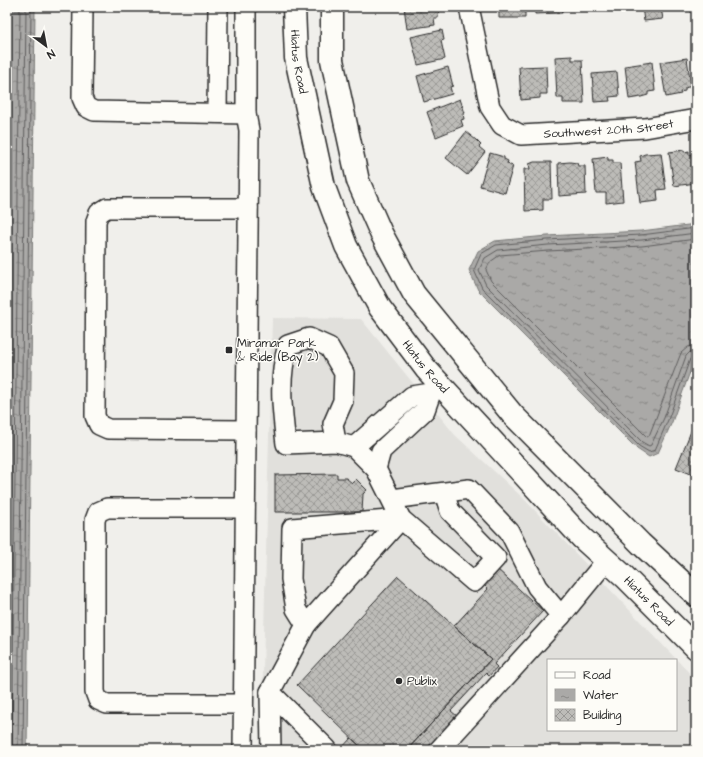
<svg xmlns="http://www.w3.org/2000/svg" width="703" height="757" font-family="'Architects Daughter',sans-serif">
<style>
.built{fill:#e1e0dc;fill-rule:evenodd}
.water{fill:url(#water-ripples);stroke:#777775}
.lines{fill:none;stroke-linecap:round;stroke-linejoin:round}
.shore{stroke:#5e5d5d;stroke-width:1}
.building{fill:url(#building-cross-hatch);stroke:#2b2b2b}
.minor-casing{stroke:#2b2b2b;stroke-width:22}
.major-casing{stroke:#2b2b2b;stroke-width:25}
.minor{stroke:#fdfcf7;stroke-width:19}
.major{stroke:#fdfcf7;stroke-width:22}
.poi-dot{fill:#2b2b2b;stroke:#fdfcf7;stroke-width:1.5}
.labels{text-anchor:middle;stroke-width:3;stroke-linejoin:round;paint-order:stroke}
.street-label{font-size:12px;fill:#2b2b2b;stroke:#fdfcf7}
.poi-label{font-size:12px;fill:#2b2b2b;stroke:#fdfcf7;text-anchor:start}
</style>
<defs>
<pattern id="water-ripples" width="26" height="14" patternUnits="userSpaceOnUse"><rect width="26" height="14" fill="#aaa9a7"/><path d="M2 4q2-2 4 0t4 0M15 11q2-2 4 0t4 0" fill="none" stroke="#8b8a88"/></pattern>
<pattern id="building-cross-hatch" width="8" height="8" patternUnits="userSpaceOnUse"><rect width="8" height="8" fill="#bdbcb8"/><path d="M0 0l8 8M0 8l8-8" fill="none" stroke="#9a9996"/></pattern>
</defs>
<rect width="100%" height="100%" fill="#f0efeb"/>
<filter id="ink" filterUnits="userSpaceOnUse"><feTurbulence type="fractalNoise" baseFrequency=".025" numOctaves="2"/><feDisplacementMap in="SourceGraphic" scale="8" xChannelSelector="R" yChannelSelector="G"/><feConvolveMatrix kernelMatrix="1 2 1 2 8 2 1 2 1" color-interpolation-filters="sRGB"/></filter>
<g filter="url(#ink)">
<path class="built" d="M 272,318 L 361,319 L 455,435 L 523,498 L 696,680 L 696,750 L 261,750 ZM 548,660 L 676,660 L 676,730 L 548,730 Z"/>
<path class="water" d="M 7,7 L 35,7 L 27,750 L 7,750 Z
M 696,224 L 696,355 L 672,422 L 658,453 L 649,457 L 637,449 L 478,290 L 469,270 L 478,251 L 495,241 L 547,236 L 641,231 Z"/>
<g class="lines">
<path class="shore" d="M 696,228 L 641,235 L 547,240 L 496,245 L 481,254 L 474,270 L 482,288 L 639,446 L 649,452 L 655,450 L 668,420 L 690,359 L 696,356
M 696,233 L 642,240 L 548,245 L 498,250 L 485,258 L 479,270 L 486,285 L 642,442 L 649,446 L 651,445 L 664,418 L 686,356 L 690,352 L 696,351
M 696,239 L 642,246 L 548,251 L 500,255 L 490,262 L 486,270 L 491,281 L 647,437 L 649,436 L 681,353 L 688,347 L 696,345
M 12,750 L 20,7
M 18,750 L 26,7
M 23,750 L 31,7"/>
</g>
<path class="building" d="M 404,7 L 439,7 L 438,18 L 434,18 L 435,25 L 407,29 Z
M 499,7 L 525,7 L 525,18 L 499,18 Z
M 535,7 L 562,7 L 562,13 L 535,14 Z
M 606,7 L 633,7 L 633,8 L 607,11 Z
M 642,7 L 666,7 L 661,8 L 663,19 L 644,21 Z
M 442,30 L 444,40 L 441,41 L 445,59 L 418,65 L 411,37 Z
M 572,56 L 572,60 L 582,60 L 584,103 L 563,103 L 563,98 L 557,98 L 555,57 Z
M 687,58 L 691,86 L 685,88 L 685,91 L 680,92 L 681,94 L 666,97 L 660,62 Z
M 652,62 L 655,91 L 648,92 L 648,95 L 641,97 L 629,99 L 625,66 Z
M 546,66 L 547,94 L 540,94 L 540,98 L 521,100 L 519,67 Z
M 448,67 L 453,86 L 450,87 L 452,94 L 424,102 L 417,76 Z
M 617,72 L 619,96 L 609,97 L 610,101 L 594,102 L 592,74 Z
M 460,99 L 465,113 L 463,114 L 464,119 L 461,120 L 463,126 L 436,137 L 427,112 Z
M 466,132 L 476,140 L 481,145 L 479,147 L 485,152 L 467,175 L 446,158 Z
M 684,150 L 684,152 L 689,151 L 689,155 L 696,154 L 696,183 L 674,186 L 669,152 Z
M 490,153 L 504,157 L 504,159 L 508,161 L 507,164 L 513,166 L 505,193 L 480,186 Z
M 661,153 L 666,189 L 657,190 L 658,201 L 640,203 L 635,162 L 641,161 L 640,156 L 645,154 Z
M 608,157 L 608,160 L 613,160 L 613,163 L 620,163 L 623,201 L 606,203 L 606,193 L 596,193 L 593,159 Z
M 534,162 L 551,162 L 552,199 L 543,199 L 543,210 L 525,211 L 524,169 L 530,169 L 529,164 Z
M 570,162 L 577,163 L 578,166 L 585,166 L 586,194 L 559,196 L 558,163 Z
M 696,419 L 696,476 L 676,468 Z
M 337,474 L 337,478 L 346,478 L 352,483 L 356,479 L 367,490 L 363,494 L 362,512 L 275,512 L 275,475 Z
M 496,568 L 543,611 L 494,664 L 497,667 L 489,676 L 486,673 L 451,711 L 457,716 L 426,750 L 407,750 L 491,659 L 454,626 L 488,589 L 482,583 Z
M 398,576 L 491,659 L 407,750 L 364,750 L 297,685 Z
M 351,738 L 364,750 L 340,750 Z"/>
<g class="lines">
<g class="minor-casing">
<g id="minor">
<path d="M 83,7 L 82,98 L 86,107 L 94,111 L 246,114"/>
<path id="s1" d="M 469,7 L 490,107 L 502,125 L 521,135 L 645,128 L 696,119"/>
<path d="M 217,113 L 218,7"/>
<path d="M 246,430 L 108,429 L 99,425 L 95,416 L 96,221 L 99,213 L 107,208 L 248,208"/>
<path d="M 336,442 L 333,424 L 343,401 L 344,373 L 329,347 L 309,338 L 288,345 C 278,378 282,410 286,444 L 336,442 L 354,447 L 376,469 L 401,519 L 474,582 L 496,558 L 450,511 L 444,493"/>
<path d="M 354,447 L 412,396 L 431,393 L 441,385"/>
<path d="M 376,469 L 381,451 L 425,410 L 431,393"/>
<path d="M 392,499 L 469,489 L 509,531 L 537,587 L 561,616"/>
<path d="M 401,519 L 306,625 L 296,609 L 291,579 L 292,528 Z"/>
<path d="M 306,625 L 270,692 L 327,749"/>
<path d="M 270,692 L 271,750"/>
<path d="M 243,704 L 107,704 L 98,700 L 95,692 L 95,520 L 98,512 L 107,508 L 245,508"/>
<path d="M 243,750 L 249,130 L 246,114 L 246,7"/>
<path d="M 439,750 L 561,616 L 606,561"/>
</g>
</g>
<g class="major-casing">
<g id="major">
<path id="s2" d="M 294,7 L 296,58 L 324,187 L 346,246 L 380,308 L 426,369 L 582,538 L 625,577 L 696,648"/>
<path d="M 332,7 L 332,60 L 358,181 L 381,233 L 414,294 L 512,414 L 641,544 L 696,595"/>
</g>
</g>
<use href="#minor" class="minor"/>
<use href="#major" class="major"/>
</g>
</g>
<g class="poi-dot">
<rect x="225" y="346" width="8" height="8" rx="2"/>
<circle cx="399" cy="681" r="4"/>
</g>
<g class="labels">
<g class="street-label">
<text dy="4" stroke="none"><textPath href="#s2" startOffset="55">Hiatus Road</textPath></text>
<text dy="4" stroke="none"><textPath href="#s1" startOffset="233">Southwest 20th Street</textPath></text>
<text dy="4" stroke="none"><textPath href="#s2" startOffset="391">Hiatus Road</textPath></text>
<text dy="4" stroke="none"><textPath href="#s2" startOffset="715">Hiatus Road</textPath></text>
</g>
<g class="poi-label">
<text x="237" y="347">Miramar Park<tspan x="237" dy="14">&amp; Ride (Bay 2)</tspan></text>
<text x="407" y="685">Publix</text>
</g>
</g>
<rect width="703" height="757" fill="none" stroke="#fdfcf7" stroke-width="24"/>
<rect x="12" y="12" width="679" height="733" fill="none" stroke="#2b2b2b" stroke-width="1.5" filter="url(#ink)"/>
<rect x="547" y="659" width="130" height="72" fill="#fdfcf7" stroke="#a9a8a5"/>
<rect x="555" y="672" width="20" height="6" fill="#fdfcf7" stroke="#a9a8a5"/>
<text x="583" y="679" font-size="12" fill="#2b2b2b">Road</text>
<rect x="555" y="689" width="20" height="12" fill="url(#water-ripples)" stroke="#a9a8a5"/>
<text x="583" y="699" font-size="12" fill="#2b2b2b">Water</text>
<rect x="555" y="709" width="20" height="12" fill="url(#building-cross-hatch)" stroke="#a9a8a5"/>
<text x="583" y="719" font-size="12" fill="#2b2b2b">Building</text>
<g transform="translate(46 46) rotate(148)" stroke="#fdfcf7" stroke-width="3" paint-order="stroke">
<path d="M0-3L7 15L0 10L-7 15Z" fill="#2b2b2b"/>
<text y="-6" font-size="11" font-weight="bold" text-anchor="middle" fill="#2b2b2b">N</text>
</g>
</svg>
